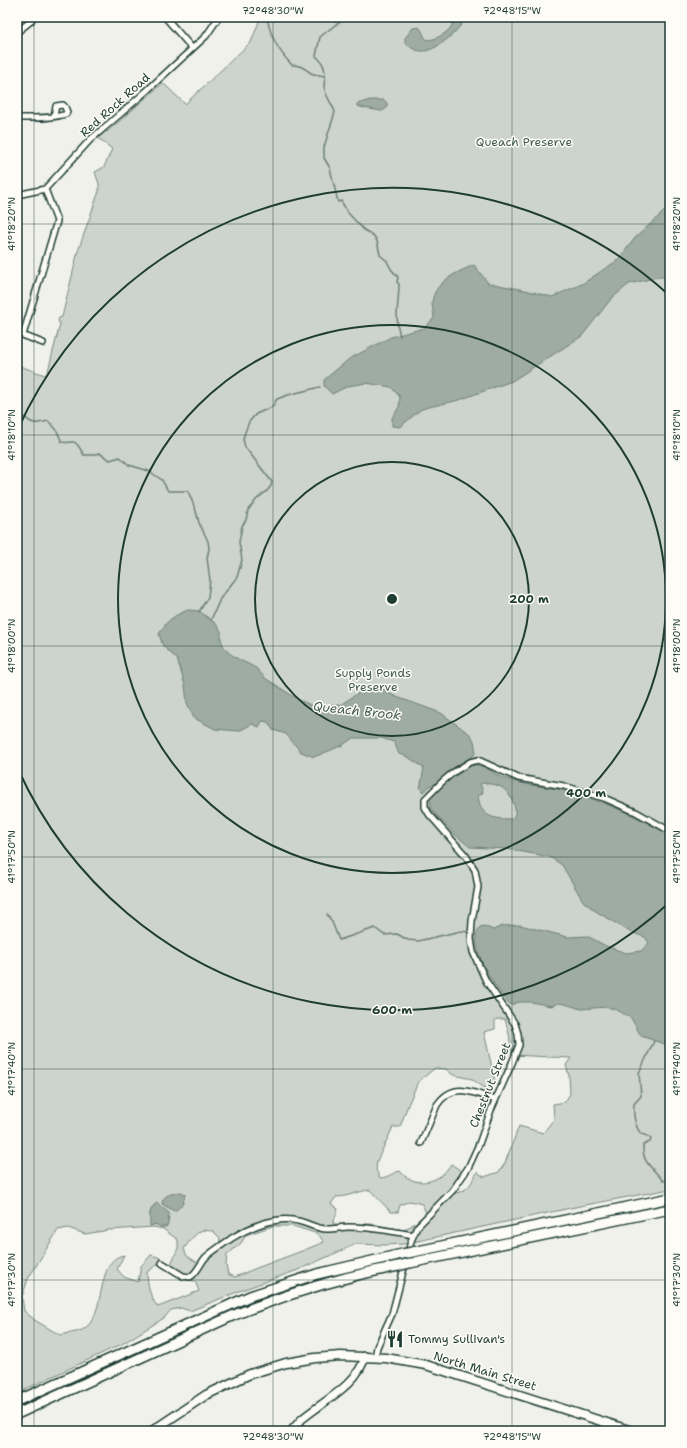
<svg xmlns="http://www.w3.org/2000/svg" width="687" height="1448" font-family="'Shantell Sans',sans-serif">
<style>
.green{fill:#cdd3cd;stroke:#768880;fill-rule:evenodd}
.water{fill:#9faca4;stroke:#6c8077;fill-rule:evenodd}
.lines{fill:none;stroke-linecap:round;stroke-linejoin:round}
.stream{stroke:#6c8077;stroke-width:1.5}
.street-casing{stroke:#1f3d34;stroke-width:8}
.secondary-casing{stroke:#1f3d34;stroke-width:10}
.primary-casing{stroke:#1f3d34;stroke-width:11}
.highway-casing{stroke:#1f3d34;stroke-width:12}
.street{stroke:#fdfcf7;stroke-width:5}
.secondary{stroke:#fdfcf7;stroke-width:7}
.primary{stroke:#fdfcf7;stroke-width:8}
.highway{stroke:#fdfcf7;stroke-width:9}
.highway-bridge-casing{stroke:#1f3d34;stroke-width:12;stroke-linecap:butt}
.highway-bridge{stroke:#fdfcf7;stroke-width:9}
.ticks{fill:none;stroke:#1f3d34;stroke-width:1;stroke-opacity:0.45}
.ring{fill:none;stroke:#1f3d34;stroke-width:2}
.labels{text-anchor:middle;stroke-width:3;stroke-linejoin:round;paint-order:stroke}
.street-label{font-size:12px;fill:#1f3d34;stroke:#fdfcf7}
.park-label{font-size:12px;fill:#425b53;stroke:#fdfcf7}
.poi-label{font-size:12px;fill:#1f3d34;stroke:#fdfcf7;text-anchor:start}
.water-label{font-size:13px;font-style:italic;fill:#455e56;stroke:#fdfcf7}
.centre{fill:#1f3d34;stroke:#fdfcf7;stroke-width:2}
.ring-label{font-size:12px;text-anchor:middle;font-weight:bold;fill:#1f3d34;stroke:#fdfcf7;stroke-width:3;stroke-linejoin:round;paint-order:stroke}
.neatline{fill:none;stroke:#1f3d34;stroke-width:1.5}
.ticks-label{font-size:10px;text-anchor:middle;fill:#1f3d34}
</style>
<rect width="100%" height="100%" fill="#f0f1eb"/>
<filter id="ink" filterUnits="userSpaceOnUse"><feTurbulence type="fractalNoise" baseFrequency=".025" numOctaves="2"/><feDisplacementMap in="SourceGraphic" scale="8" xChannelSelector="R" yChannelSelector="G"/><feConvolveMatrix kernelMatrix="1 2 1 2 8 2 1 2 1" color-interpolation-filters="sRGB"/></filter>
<g filter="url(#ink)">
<path class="green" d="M 258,17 L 670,17 L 670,1189 L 575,1207 L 404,1244 L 385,1245 L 356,1244 L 298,1270 L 242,1290 L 190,1311 L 181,1308 L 171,1310 L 164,1318 L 122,1344 L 17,1393 L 17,365 L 45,375 L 48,371 L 60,324 L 58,321 L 59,318 L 62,317 L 78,251 L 99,191 L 99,184 L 95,172 L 104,167 L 112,149 L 98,138 L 106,131 L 107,132 L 163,83 L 185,104 L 251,42 L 260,19 ZM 498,1019 L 505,1019 L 509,1034 L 512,1055 L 571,1058 L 566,1065 L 569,1076 L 570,1094 L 565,1102 L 553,1104 L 554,1119 L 543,1133 L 519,1126 L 505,1163 L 499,1172 L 484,1177 L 477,1172 C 472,1183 467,1192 455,1193 L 449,1188 L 459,1177 L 460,1170 L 451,1164 C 449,1167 446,1171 443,1174 C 430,1185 411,1185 400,1171 C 391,1173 390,1177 380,1178 L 376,1170 L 377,1161 L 393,1127 L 400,1127 L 408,1105 L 418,1082 L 435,1068 L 446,1069 L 453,1075 L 472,1079 L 483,1087 L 492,1089 L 495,1081 L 484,1032 L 495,1029 L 495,1020 ZM 370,1190 L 391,1212 L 398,1212 L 400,1205 L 410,1201 L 422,1204 L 426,1213 L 415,1223 L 404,1230 L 372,1224 L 333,1224 L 338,1209 L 331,1204 L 336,1197 C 348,1197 358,1191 370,1190 ZM 155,1204 L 169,1217 L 167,1226 L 161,1227 L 157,1224 L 153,1225 L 150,1213 ZM 273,1226 L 293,1226 L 318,1234 L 324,1242 C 294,1255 264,1264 235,1277 L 228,1274 L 226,1265 L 227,1255 L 241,1243 L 246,1235 ZM 154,1227 L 163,1229 L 178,1240 L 178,1248 L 171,1264 L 158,1257 L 151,1255 L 141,1266 L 138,1282 L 124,1277 L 117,1269 L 124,1255 C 94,1259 108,1317 82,1330 C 76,1333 67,1333 60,1335 L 36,1321 L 24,1311 L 22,1297 L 28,1279 L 58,1230 L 68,1228 L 85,1234 L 109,1230 ZM 202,1230 L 213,1231 L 220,1238 L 219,1245 L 211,1249 L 198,1263 L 187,1256 L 184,1249 C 189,1241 194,1235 202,1230 ZM 158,1264 L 186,1280 L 195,1281 L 199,1291 L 158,1307 C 149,1296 148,1286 147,1272 Z"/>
<path class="water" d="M 454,17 L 466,17 C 460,30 436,52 422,51 C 415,51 410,47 405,43 L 405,38 L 413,28 L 419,27 C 423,31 423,36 427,40 C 435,40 446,34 451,27 C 453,25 453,20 454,17 Z
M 370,100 L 384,100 L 387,103 L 387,107 C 385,110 385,110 381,111 C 380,111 359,107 357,106 L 357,104 Z
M 670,206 L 670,277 L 658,277 L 629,284 L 611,299 L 582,336 L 512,381 L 459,400 L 425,408 L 420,410 L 400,427 L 392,426 L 392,418 L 399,407 L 400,397 L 391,387 L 366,383 L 348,386 L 332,394 L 324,386 L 324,380 L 349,359 L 391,337 L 424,328 L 434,318 C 434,313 432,307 432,303 C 434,281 458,272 474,265 L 488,283 L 525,290 L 552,297 L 582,284 L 618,260 L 635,238 Z
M 188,610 L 199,611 L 215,623 L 221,631 L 221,640 L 224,647 L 229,653 L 238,659 L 256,668 L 265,678 L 299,700 L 313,706 L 340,705 L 366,688 L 376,686 L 386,691 L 394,696 L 441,713 L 471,735 L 474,741 L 476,752 L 473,756 L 446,773 L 435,784 L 439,788 C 447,782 465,765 474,765 C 484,764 491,772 499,776 C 504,778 510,780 516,782 C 530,786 544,786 558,789 C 597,798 635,815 670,835 L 670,896 C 661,906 669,909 670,919 L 670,1046 L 641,1036 L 631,1018 L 617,1010 L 607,1007 L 581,1009 L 565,1004 L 559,1003 L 551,1006 L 531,1002 L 519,1002 L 511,1005 C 497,992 465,944 480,927 L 484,926 L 493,930 L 502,926 L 520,925 L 568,937 L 587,936 L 606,946 L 626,953 L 641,951 L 649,943 L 645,937 L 630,932 L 594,910 L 583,901 L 562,865 L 550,857 L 507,849 L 470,847 L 453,833 L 431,809 L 430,799 L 432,794 L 437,790 L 431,785 L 423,792 L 420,789 L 424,768 L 408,757 L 399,754 L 394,742 L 381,738 L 353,738 L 343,745 L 314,757 L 301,752 L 286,734 L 273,730 L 268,722 L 262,721 L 259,727 L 252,724 L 239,731 L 215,729 L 194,718 L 187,703 L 185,685 L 177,659 L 163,646 L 159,634 C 167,620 173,616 188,610 ZM 483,783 C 488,784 494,784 499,786 C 509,790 521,811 512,819 C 492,819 481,817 478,796 L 482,794 L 483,791 L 480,784 Z
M 181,1192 L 185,1194 C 184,1202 181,1208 174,1211 L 162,1204 C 162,1195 173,1193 181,1192 Z
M 157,1203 L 169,1213 L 168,1224 L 166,1227 L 161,1227 L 155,1224 L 150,1226 C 150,1217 148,1208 157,1203 Z"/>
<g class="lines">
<path class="stream" d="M 267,17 C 270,35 279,52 292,65 C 301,65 304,68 311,73 C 315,75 320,75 325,76 C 325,80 324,83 324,86 C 325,96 332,103 335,112 L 324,147 L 324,158 L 330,168 L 338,202 L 341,201 L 348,213 L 364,230 L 374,236 L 377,241 L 380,255 L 387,261 L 391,269 L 398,277 L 397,282 L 399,284 C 399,304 394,316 400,336
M 325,76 C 325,67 323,62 316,56 L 320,37 L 335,25 L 349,17
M 17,414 C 33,419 26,427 48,421 L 56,429 L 62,442 C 66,443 69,442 73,442 C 78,442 81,451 84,455 L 93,455 L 99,453 L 110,460 L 120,457 L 129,465 L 149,471 L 162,480 L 168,491 L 188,491 L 196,511 L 199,523 L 208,541 L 209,549 L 207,558 L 210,580 L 208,597 L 199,612
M 211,620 L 220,599 L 237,577 L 242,560 L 239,542 L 242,526 L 246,520 L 248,510 L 257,499 L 267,491 L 271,486 L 272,482 L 245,447 L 243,439 L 245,432 L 249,422 L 256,414 L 272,407 L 277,399 L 288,395 L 320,387
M 327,914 L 332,922 L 339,940 L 375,928 L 384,935 L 397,934 L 408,940 L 418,941 L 461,931 L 468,932
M 654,1041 L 639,1073 L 641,1096 L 634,1104 C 633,1115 634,1125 641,1134 L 648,1136 L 651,1139 L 650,1142 L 643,1145 C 642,1164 653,1167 663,1181 L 670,1180"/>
<g class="street-casing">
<path id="street" d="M 165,17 L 192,48
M 17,32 L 31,21 L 33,17
M 17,118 C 32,118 51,119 66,114 L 67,112 L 65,107 L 63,105 L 56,106 L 54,116
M 17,195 L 45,189 L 90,140 L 141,96 L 206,36 L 219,17
M 17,333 L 43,343
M 23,335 L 57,221 L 45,189
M 421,1143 L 437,1105 C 453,1081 473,1092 495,1100
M 162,1263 L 183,1276 L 190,1277 C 197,1273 200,1264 205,1258 C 211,1252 225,1243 232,1238 C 250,1227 277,1215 298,1221 C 308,1223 318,1230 328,1229 C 335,1229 342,1227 349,1227 C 371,1227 392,1231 413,1235
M 375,1357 L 377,1347 L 392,1314 L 411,1241 L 417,1227 L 453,1190 L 468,1168 L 479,1144 L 491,1110 L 512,1063 L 519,1045 L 518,1034 L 515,1024 L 486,981 L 473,952 L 471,939 L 472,921 L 478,887 L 475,870 L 466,856 L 429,814 L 425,807 L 425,799 L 443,781 L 454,772 L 470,762 L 478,760 L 518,778 L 564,786 L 604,798 L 636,812 L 670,831"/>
</g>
<g class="secondary-casing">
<path id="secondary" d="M 291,1431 C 295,1427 298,1423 302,1419 C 322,1402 359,1384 365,1356"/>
</g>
<g class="primary-casing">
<path id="primary" d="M 152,1431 L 206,1395 L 250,1374 L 286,1363 L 315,1358 L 340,1356 L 386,1358 L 426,1365 L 632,1431"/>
</g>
<g class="highway-casing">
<path id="highway" d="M 413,1252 L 670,1198
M 410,1263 L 670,1209
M 17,1401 L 250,1296 L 317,1274 L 402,1254
M 17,1414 L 232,1316 C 286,1294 341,1277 398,1266"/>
</g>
<use href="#street" class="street"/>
<use href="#secondary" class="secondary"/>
<use href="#primary" class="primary"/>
<use href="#highway" class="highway"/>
<g class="highway-bridge-casing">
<path id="highway-bridge" d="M 402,1254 L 413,1252
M 398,1266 L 410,1263"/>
</g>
<use href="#highway-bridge" class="highway-bridge"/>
</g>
</g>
<path class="ticks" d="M 34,17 L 34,1431M 273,17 L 273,1431M 512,17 L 512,1431M 17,224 L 670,224M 17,435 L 670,435M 17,646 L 670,646M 17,857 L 670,857M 17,1069 L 670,1069M 17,1280 L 670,1280"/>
<g class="ring">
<circle cx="392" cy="599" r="137"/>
<circle cx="392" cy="599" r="274"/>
<path d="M670 902A411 411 0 0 1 18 769M18 429A411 411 0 0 1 670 296"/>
</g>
<defs>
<g id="restaurant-bare" transform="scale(1.38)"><path d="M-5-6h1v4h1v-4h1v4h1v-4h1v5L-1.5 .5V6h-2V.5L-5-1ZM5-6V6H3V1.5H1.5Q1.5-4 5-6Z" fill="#1f3d34" stroke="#fdfcf7" stroke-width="2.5" paint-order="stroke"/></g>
</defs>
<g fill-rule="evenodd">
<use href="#restaurant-bare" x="395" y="1339"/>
</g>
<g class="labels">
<g class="street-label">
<text transform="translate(115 105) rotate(-42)" y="4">Red Rock Road</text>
<text transform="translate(490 1085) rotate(-68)" y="4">Chestnut Street</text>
<text transform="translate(485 1371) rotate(17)" y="4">North Main Street</text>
</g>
<g class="park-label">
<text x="524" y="146">Queach Preserve</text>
<text x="373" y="677">Supply Ponds<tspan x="373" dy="14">Preserve</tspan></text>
</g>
<g class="poi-label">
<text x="408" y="1343">Tommy Sullivan's</text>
</g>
<g class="water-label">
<text transform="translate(357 710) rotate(6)" y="5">Queach Brook</text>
</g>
</g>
<circle cx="392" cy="599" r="6" class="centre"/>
<g class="ring-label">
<text x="529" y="603">200 m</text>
<text x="586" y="797">400 m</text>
<text x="392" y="1014">600 m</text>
</g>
<rect width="687" height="1448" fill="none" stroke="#fdfcf7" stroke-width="44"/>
<rect x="22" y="22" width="643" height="1404" class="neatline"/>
<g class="ticks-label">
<text x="273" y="14">72°48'30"W</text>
<text x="512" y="14">72°48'15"W</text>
<text transform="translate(11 224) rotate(-90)" y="4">41°18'20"N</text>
<text transform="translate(676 224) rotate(-90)" y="4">41°18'20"N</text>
<text transform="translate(11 435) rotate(-90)" y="4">41°18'10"N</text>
<text transform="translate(676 435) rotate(-90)" y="4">41°18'10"N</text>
<text transform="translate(11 646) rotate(-90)" y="4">41°18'00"N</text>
<text transform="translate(676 646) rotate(-90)" y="4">41°18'00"N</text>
<text transform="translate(11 857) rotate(-90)" y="4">41°17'50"N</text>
<text transform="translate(676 857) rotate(-90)" y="4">41°17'50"N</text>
<text transform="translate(11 1069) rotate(-90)" y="4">41°17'40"N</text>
<text transform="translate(676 1069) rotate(-90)" y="4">41°17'40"N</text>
<text transform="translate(11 1280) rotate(-90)" y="4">41°17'30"N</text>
<text transform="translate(676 1280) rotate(-90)" y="4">41°17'30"N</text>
<text x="273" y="1440">72°48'30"W</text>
<text x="512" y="1440">72°48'15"W</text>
</g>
</svg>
